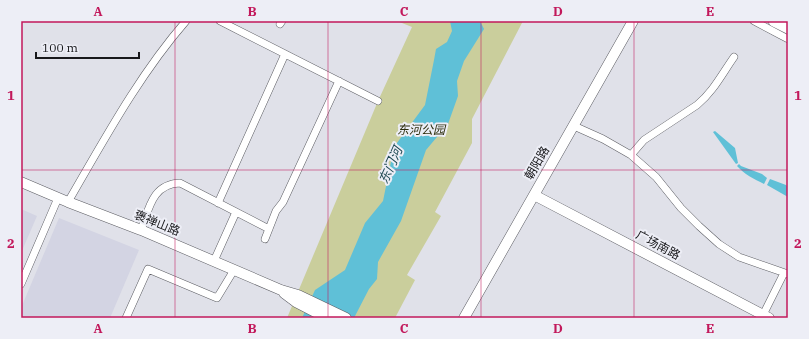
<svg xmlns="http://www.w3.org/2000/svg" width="809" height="339" font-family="'IBM Plex Serif','Noto Sans SC',serif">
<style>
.built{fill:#d3d4e3}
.green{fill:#cace9c}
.water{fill:#5fc0d7}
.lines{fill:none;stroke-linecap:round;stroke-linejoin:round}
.street-casing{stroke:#5c5d63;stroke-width:8}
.secondary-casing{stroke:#5c5d63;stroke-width:11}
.primary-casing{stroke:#5c5d63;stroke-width:12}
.street{stroke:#fff;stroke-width:7}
.secondary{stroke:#fff;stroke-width:10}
.primary{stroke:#fff;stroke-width:11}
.grid{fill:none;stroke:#c2185b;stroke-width:1;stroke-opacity:0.55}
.labels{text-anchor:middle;stroke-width:4;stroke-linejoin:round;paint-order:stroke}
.park-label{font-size:12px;font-style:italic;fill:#2e2f0e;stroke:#edeef6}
.street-label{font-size:12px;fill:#18181b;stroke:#edeef6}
.water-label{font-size:13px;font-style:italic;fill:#1c4751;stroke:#edeef6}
.neatline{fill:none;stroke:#c2185b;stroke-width:1.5}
.grid-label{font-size:13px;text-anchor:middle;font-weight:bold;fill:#c2185b}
</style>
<rect width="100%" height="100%" fill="#e0e1e9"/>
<path class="built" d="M 21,209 L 37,216 L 21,253 Z
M 59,218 L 139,250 L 110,318 L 21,318 L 21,308 Z"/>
<path class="green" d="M 397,21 L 523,21 L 472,119 L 472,143 L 435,212 L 441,216 L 407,275 L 415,280 L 395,318 L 287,318 L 378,101 L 412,27 Z"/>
<path class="water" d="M 450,21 L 480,21 L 484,29 L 464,61 L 457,81 L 458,96 L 448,124 L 426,150 L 401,221 L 378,262 L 377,279 L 369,289 L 354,318 L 302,318 L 315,290 L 345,270 L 365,223 L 383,201 L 394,147 L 425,105 L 434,60 L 436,49 L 447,42 L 452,31 Z
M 715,131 L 735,148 L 738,163 L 736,164 L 713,132 Z
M 739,164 L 741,166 L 762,174 L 767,178 L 764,184 C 754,179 744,174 737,166 Z
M 770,179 L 786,185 L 788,187 L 788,197 L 767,185 Z"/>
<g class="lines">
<g class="street-casing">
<path id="street" d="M 220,21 L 378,101
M 754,21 L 788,39
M 280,24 L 282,21
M 574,126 L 603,139 L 631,155 L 656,177 L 681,208 L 699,226 L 719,244 L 739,257 L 788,274
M 631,155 L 644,140 L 697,105 C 713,92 722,74 734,57
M 68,202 C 104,140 139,75 186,21
M 218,203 L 285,54
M 141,230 C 149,209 152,184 180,183 L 269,229
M 265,239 L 276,211 L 283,202 L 339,81
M 214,261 L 236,212
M 21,284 L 58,198
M 763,315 L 784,273
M 126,318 L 148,269 L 217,298 L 234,270"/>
</g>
<g class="secondary-casing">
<path id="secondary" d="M 21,182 L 68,202 L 141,230 L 281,290 L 298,295 L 346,318
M 534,195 L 769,318
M 284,293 L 296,302 L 327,318
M 464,318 L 633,21"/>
</g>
<g class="primary-casing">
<path id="primary" d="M 774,21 L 788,28"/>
</g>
<use href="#street" class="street"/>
<use href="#secondary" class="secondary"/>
<use href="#primary" class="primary"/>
</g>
<path class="grid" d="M 175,21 L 175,318M 328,21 L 328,318M 481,21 L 481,318M 634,21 L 634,318M 21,170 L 788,170"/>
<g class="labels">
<g class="park-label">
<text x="421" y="134">东河公园</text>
</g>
<g class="street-label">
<text transform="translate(537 163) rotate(-60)" y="4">朝阳路</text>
<text transform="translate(157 223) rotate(22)" y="4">褒禅山路</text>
<text transform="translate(658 245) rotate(28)" y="4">广场南路</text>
</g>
<g class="water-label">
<text transform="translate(390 165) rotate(-66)" y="5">东门河</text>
</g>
</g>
<rect width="809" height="339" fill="none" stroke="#edeef6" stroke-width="44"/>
<path d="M36 52v6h103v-6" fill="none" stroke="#18181b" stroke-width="2"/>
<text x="42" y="52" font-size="12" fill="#18181b" stroke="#edeef6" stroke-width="3" paint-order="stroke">100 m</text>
<rect x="22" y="22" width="765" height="295" class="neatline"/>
<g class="grid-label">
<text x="98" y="16">A</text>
<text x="252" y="16">B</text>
<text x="404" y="16">C</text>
<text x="558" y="16">D</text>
<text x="710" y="16">E</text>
<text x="11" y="100">1</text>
<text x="798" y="100">1</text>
<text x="11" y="248">2</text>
<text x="798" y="248">2</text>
<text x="98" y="333">A</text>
<text x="252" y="333">B</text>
<text x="404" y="333">C</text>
<text x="558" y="333">D</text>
<text x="710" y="333">E</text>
</g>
</svg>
